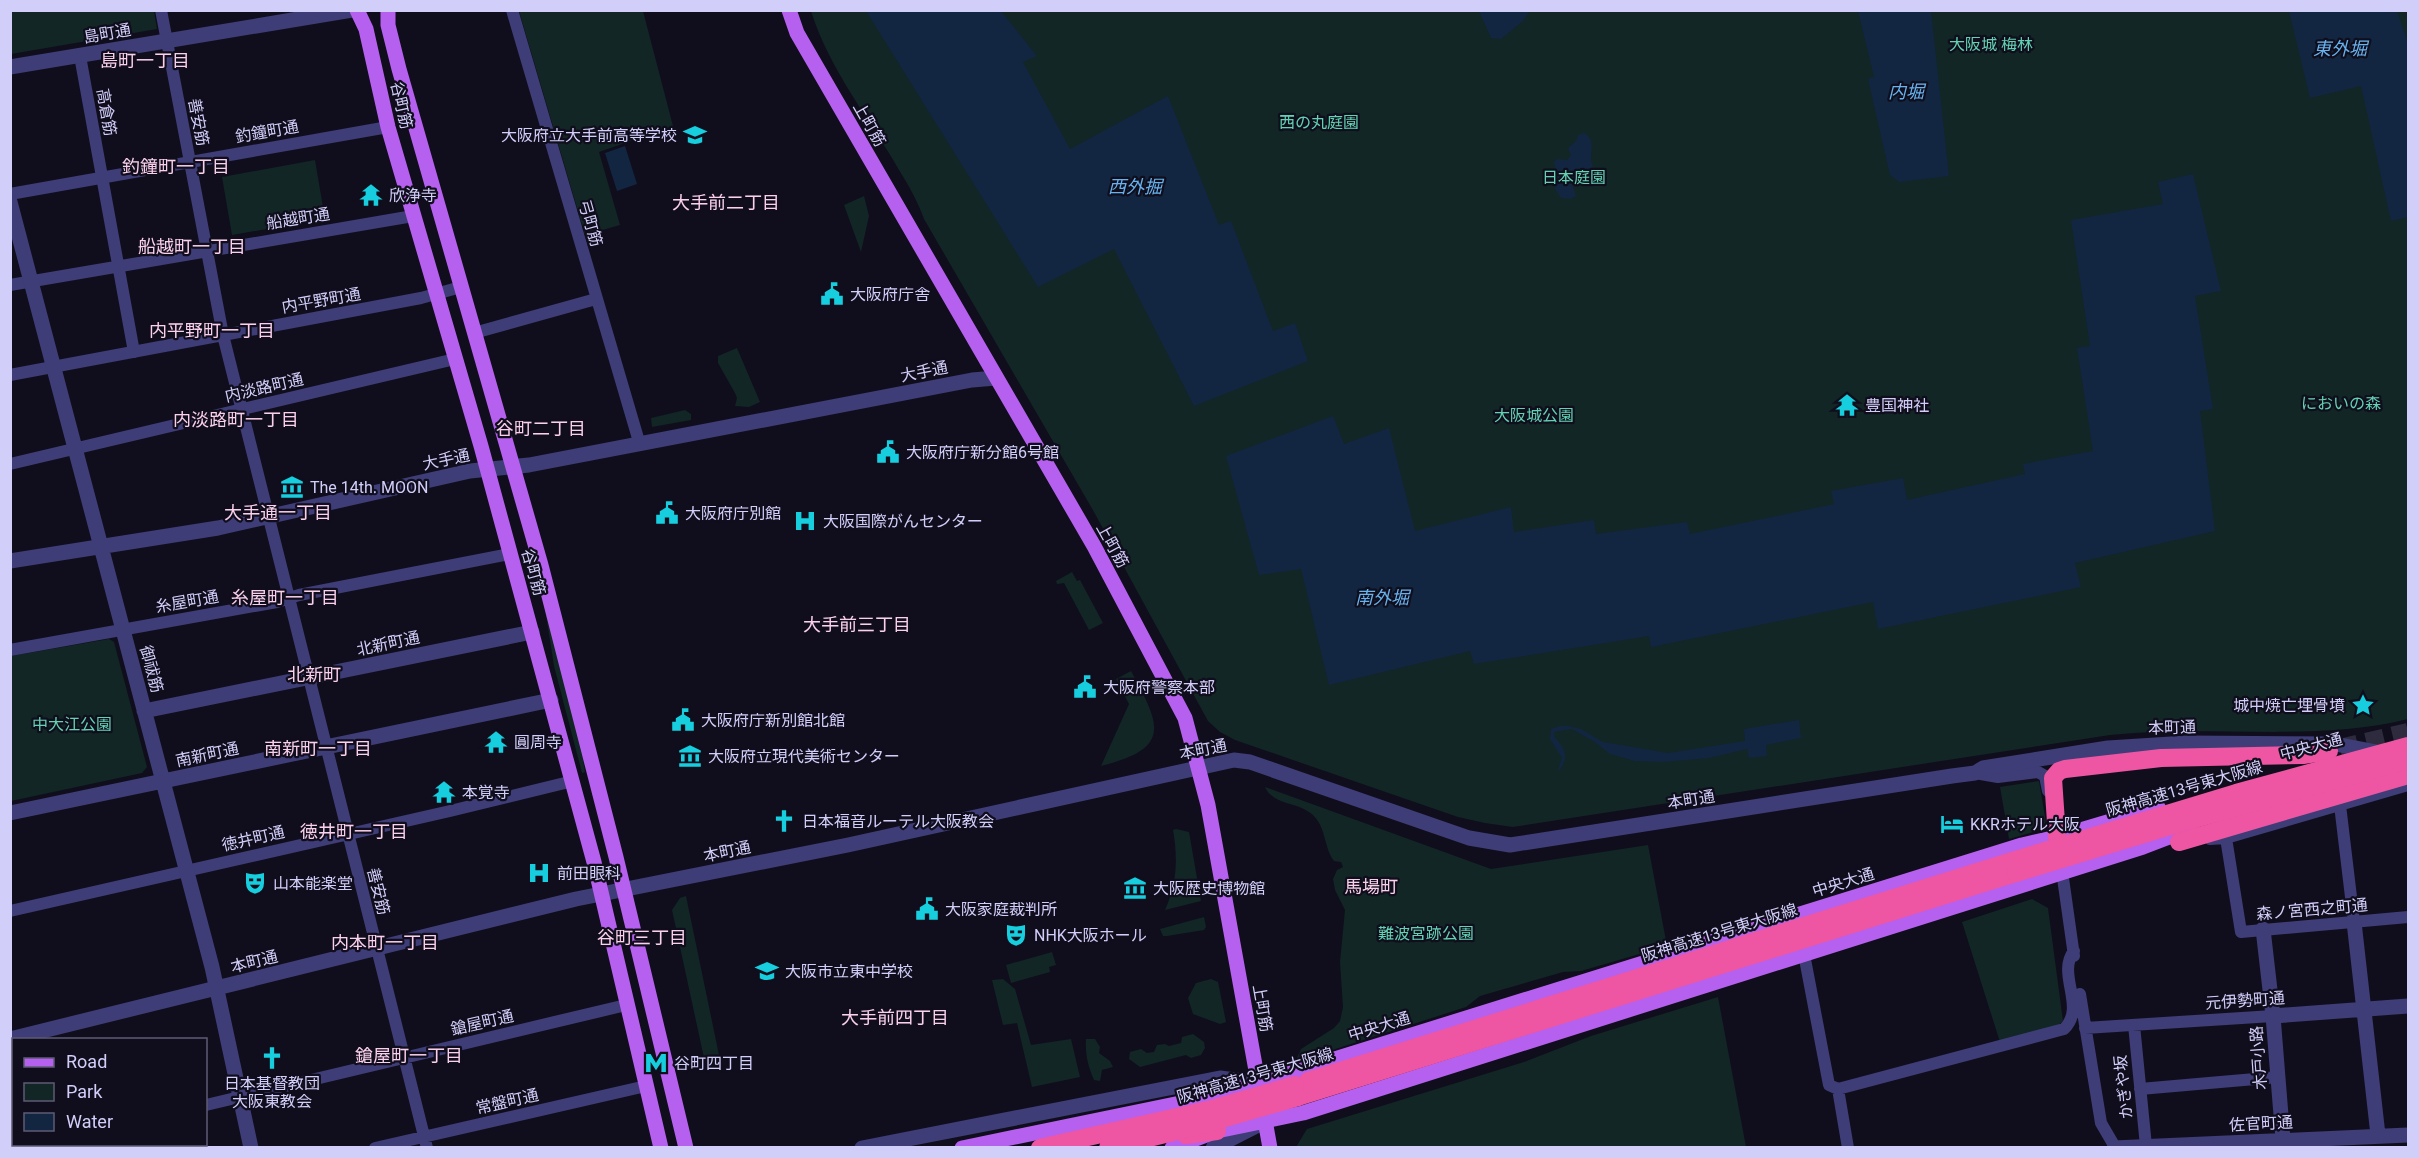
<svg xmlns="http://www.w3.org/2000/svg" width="2419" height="1158" font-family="Roboto,'Noto Sans JP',sans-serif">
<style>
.green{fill:#112625}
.water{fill:#122641}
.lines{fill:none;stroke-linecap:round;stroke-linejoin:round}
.motorway-tunnel{stroke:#2d2b3d;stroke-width:18;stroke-dasharray:18 9;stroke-linecap:butt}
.minor{stroke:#3e3d77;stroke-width:12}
.tertiary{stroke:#3e3d77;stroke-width:15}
.primary{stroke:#b660ef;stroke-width:15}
.motorway{stroke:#ee55a2;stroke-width:18}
.motorway-bridge{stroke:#ee55a2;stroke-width:18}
.labels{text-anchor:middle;stroke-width:4.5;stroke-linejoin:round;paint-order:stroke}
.street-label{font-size:16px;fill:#d2cefa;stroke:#100e1c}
.park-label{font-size:16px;fill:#62d2b3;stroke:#100e1c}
.poi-label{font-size:16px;fill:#d2cefa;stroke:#100e1c;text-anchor:start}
.water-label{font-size:18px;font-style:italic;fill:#66b3f0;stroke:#100e1c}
.neighbourhood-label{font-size:18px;fill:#fad0ec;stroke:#100e1c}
</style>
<rect width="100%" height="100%" fill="#100e1c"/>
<path class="green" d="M 11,10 L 154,11 L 157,29 L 11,54 Z
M 519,11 L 643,11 L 673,126 L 599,152 L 620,225 L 585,235 Z
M 811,11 L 2408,11 L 2408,719 C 2311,743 2209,724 2110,735 L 1513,827 L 1485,823 L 1458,817 L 1235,740 L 1220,732 L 1208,721 L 1094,512 L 924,219 C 918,202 909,186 899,170 C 869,118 829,69 811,11 Z
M 315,160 L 325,219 L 232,235 L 222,177 Z
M 864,196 L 869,216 L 861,252 L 844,205 Z
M 737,348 L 760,402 L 749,407 L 735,406 L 737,398 L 735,393 L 718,363 L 718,356 Z
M 685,410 L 691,414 L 691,420 L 652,427 L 651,418 Z
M 1072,572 L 1077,581 L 1080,580 L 1103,623 L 1089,630 L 1064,583 L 1057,584 L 1056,581 Z
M 543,596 L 583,760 L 585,772 L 582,773 L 554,666 Z
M 109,639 L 114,642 L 147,767 L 142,773 L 11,801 L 11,656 Z
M 1131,671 C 1160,725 1173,748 1101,766 L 1129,704 L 1116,679 Z
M 2039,781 L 2046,823 L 2043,829 L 2009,839 L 2000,787 Z
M 1265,787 L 1491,869 L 1648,845 L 1667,946 L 1581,971 L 1563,972 L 1480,996 L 1466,1007 L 1295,1062 L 1301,1049 L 1334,1028 L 1340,1021 L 1343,1007 L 1340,962 L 1345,910 L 1335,890 L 1333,879 L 1337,870 L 1343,867 L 1341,862 L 1334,861 C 1323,847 1327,824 1309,812 C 1295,802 1273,805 1265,787 Z
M 1176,829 L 1189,832 L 1201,901 L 1165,910 C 1177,883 1178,859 1173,830 Z
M 686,896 L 719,1055 L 704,1058 L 672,910 L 680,898 Z
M 2032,899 L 2048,908 L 2063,1021 L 2056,1027 L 2000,1042 L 1962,922 Z
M 1204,917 L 1206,927 L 1204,930 L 1167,936 L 1163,936 L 1160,929 Z
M 1052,952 L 1056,965 L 1049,967 L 1050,972 L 1011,983 L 1006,965 Z
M 1003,979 L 1015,989 L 1031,1045 L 1071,1039 L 1080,1077 L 1032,1087 L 1017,1023 L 1003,1025 L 992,980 Z
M 1211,979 L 1218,982 L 1226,1022 L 1220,1024 L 1193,1014 L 1188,998 L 1196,983 Z
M 1718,997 L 1746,1147 L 1296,1147 L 1307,1129 L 1524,1062 L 1591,1036 Z
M 1193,1034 L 1204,1042 L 1205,1048 L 1201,1055 L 1191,1058 L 1186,1055 L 1140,1067 L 1129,1059 L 1130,1052 L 1141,1049 L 1147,1053 L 1154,1052 L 1157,1045 L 1165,1044 L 1169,1046 L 1181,1043 L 1182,1037 Z
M 1086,1039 L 1095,1039 L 1100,1047 L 1099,1053 L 1110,1061 L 1113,1067 L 1102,1070 L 1100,1081 L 1094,1080 C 1088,1066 1085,1055 1086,1039 Z"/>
<path class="water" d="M 866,11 L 1001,11 L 1037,56 L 1023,62 L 1070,149 L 1168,96 L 1219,225 L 1231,221 L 1273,331 L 1295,323 L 1308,361 L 1194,406 L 1114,249 L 1038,287 Z
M 1479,11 L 1530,11 L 1523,21 L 1501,39 L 1491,38 Z
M 1858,11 L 1931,11 L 1949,176 L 1899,182 L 1890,175 L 1868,79 L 1874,77 Z
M 2289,11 L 2397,11 L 2408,43 L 2408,217 L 2391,221 L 2361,86 L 2310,98 Z
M 1584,133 C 1595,139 1591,149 1591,158 C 1591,165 1596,173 1597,181 L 1590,181 L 1582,174 L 1576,175 L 1571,181 L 1576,196 L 1570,199 L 1561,198 L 1555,189 L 1556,176 L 1554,161 L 1558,159 L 1567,160 L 1571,155 L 1568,148 L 1577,140 L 1578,135 Z
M 625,146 L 637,184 L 617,191 L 605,153 Z
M 2193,174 L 2221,291 L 2195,296 L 2213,409 L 2200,411 L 2215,531 L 2075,563 L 2081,587 L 1878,629 L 1873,602 L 1651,647 L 1649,636 L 1474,664 L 1470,651 L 1329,685 L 1301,569 L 1259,575 L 1226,456 L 1333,416 L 1344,444 L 1389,428 L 1415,531 L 1511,507 L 1514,532 L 1594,520 L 1596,534 L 1687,522 L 1690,534 L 1834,504 L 1831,491 L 1903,478 L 1907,500 L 2025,474 L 2023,464 L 2093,451 L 2077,348 L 2090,346 L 2071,220 L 2163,204 L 2158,182 Z
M 1799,720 L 1801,738 L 1766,745 L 1767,756 L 1749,758 L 1747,749 L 1709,758 L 1663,762 L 1635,761 L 1610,754 L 1595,742 L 1572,729 L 1554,732 L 1554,736 C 1564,748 1570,755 1560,770 L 1558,770 L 1562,758 L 1550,739 L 1551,729 L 1560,726 L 1568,726 L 1581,729 L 1603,742 L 1668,753 L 1745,741 L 1744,729 Z"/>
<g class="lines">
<path class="motorway-tunnel" d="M 2340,748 L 2408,732"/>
<path class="minor" d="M 161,10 L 223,335 L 427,1148
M 512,10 L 640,445
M 80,56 L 134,352
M 10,194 L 388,127
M 10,285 L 413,216
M 474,333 L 596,299
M 10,375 L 421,298 L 461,287
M 10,464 L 455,359
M 10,650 L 277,602 L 299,595 L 510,554
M 1975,773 L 1998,777 L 2038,772 L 2045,776 L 2048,791
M 2340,805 L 2354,922
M 2226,838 L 2241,932 L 2408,917
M 2210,839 L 2226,838 L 2408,785
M 2061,864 L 2074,956
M 10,911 L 450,811 L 573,781
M 1804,954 L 1829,1085 L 1838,1089 L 2064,1029 C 2087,1007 2056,974 2074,951
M 2080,994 L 2101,1123 L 2115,1147
M 2134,1025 L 2146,1146
M 2085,1028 L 2273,1016
M 1838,1089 L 1848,1148
M 2140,1089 L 2278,1077
M 206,1105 L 626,1005
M 375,1148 L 646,1086"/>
<path class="tertiary" d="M 10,67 L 352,10
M 10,202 L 212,967 L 251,1148
M 10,561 L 218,528 L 470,471 L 529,465 L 972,380 L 996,378
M 144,711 L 532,632
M 10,813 L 551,700
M 2354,922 L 2378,1135
M 2263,929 L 2273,1016 L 2283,1140
M 2273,1016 L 2408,1006
M 10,1039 L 576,899 L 848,845 L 1234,760 L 1250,762 L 1469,838 L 1510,845 L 1952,776 L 1975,773 L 1983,768 L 2108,748 L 2187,743 L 2335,744 L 2382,753
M 10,1059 L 14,1071
M 31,1144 L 32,1148
M 862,1148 L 1220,1078 L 1258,1083
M 1213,1148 L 1260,1124
M 2114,1148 L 2408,1135"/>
<path class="primary" d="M 357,10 L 366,29 L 388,127 L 481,446 L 594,862 L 661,1148
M 388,10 L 388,25 L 399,69 L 541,565 L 616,857 L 686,1148
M 789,10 L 797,33 L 1094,546 L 1185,718 L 1208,805 L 1270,1148
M 962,1148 L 1219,1095 L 2022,845 L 2057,837 L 2158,807
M 1172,1148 L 1217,1131 L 1303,1113 L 2143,847 L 2190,829"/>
<path class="motorway" d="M 2057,837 L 2053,778 L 2059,771 L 2065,769 L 2161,758 L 2303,755 L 2329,751
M 2179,842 L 2408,775
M 1308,1081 L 2012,861
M 1298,1097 L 2016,873
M 1186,1135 L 1217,1131
M 1040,1148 L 1066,1142"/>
<path class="motorway-bridge" d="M 2012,861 L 2236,793 L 2408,746
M 2016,873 L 2187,821 L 2408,760
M 1066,1142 L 1212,1109 L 1295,1085
M 1108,1148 L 1194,1127 L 1298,1097"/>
</g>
<defs>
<g id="school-bare" transform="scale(1.8)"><path d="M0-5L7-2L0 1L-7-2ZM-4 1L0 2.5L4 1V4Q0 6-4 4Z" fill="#16cede" stroke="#100e1c" stroke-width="2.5" paint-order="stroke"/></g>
<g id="temple-bare" transform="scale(1.8)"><path d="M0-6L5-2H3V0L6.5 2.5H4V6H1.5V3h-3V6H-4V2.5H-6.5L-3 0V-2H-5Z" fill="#16cede" stroke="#100e1c" stroke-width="2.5" paint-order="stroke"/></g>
<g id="civic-bare" transform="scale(1.8)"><path d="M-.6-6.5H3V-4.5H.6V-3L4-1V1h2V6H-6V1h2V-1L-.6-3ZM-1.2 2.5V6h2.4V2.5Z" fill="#16cede" stroke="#100e1c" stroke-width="2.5" paint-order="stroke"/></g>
<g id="museum-bare" transform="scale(1.8)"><path d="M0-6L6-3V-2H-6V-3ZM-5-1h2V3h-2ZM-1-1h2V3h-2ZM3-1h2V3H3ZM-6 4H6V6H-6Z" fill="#16cede" stroke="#100e1c" stroke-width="2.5" paint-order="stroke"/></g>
<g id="hospital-bare" transform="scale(1.8)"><path d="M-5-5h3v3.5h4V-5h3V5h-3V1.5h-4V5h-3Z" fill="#16cede" stroke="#100e1c" stroke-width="2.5" paint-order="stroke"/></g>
<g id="sight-bare" transform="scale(1.8)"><path d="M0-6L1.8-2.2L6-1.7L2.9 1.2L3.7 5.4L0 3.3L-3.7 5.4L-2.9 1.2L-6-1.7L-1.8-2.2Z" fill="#16cede" stroke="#100e1c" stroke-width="2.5" paint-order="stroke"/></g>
<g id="church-bare" transform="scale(1.8)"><path d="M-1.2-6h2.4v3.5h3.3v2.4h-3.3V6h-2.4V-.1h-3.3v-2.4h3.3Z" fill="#16cede" stroke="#100e1c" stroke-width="2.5" paint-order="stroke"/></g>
<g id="hotel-bare" transform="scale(1.8)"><path d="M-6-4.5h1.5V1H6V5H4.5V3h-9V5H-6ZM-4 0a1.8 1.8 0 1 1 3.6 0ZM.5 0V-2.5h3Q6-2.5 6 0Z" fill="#16cede" stroke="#100e1c" stroke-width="2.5" paint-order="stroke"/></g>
<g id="theatre-bare" transform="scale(1.8)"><path d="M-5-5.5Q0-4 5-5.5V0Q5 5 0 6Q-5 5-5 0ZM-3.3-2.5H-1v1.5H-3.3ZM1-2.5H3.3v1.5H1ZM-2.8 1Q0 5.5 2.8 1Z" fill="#16cede" stroke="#100e1c" stroke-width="2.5" paint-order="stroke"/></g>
<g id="metro-bare" transform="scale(1.8)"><path d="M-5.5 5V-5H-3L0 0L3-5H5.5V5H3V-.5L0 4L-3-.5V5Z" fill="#16cede" stroke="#100e1c" stroke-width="2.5" paint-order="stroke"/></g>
</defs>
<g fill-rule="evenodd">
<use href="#school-bare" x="695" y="135"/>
<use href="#temple-bare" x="371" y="195"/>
<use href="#civic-bare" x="832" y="294"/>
<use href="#temple-bare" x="1847" y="405"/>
<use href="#civic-bare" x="888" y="452"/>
<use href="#museum-bare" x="292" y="487"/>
<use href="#civic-bare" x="667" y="513"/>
<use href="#hospital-bare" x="805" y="521"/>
<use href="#civic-bare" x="1085" y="687"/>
<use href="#sight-bare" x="2363" y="705"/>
<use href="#civic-bare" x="683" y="720"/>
<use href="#temple-bare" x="496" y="742"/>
<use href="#museum-bare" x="690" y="756"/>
<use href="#temple-bare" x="444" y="792"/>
<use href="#church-bare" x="784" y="821"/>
<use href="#hotel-bare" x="1952" y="824"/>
<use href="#hospital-bare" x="539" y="873"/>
<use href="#theatre-bare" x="255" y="883"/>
<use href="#museum-bare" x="1135" y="888"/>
<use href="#civic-bare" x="927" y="909"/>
<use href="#theatre-bare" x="1016" y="935"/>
<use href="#school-bare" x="767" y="971"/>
<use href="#church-bare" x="272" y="1058"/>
<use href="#metro-bare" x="656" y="1063"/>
</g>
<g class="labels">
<g class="street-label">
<text transform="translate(107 33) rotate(-10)" y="6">島町通</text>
<text transform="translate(402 105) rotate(77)" y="6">谷町筋</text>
<text transform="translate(107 112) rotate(80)" y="6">高倉筋</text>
<text transform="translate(199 122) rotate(79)" y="6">善安筋</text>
<text transform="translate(870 124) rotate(60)" y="6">上町筋</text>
<text transform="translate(267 131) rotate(-10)" y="6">釣鐘町通</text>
<text transform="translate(298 218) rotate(-9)" y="6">船越町通</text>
<text transform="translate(591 223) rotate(74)" y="6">弓町筋</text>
<text transform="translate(321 300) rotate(-10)" y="6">内平野町通</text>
<text transform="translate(924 371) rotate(-11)" y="6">大手通</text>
<text transform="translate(264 387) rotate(-13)" y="6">内淡路町通</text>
<text transform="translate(446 459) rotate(-12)" y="6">大手通</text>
<text transform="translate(1113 545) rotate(61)" y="6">上町筋</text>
<text transform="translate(534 572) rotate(74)" y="6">谷町筋</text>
<text transform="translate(187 601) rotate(-10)" y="6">糸屋町通</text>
<text transform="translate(388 643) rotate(-12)" y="6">北新町通</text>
<text transform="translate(152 669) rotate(75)" y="6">御祓筋</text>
<text transform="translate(2172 727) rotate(-2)" y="6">本町通</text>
<text transform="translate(2311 746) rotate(-15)" y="6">中央大通</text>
<text transform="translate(1203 749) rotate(-11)" y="6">本町通</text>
<text transform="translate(207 754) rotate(-12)" y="6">南新町通</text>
<text transform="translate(2184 788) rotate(-16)" y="6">阪神高速13号東大阪線</text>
<text transform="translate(1691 799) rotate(-9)" y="6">本町通</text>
<text transform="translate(253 838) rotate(-13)" y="6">徳井町通</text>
<text transform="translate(727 851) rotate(-12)" y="6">本町通</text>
<text transform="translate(1843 882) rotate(-17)" y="6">中央大通</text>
<text transform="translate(379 891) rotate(76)" y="6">善安筋</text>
<text transform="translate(2312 909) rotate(-5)" y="6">森ノ宮西之町通</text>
<text transform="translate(1719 932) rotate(-17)" y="6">阪神高速13号東大阪線</text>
<text transform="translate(254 961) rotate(-14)" y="6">本町通</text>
<text transform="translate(2245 1000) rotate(-4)" y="6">元伊勢町通</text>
<text transform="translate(1263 1008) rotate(80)" y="6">上町筋</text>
<text transform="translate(482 1022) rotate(-13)" y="6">鎗屋町通</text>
<text transform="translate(1379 1026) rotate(-17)" y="6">中央大通</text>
<text transform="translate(2258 1058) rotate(-94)" y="6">木戸小路</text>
<text transform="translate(1255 1075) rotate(-16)" y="6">阪神高速13号東大阪線</text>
<text transform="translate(2123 1087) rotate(-96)" y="6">かぎや坂</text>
<text transform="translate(507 1101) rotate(-13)" y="6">常盤町通</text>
<text transform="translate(2261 1123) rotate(-3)" y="6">佐官町通</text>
</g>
<g class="park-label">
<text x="1991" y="50">大阪城 梅林</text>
<text x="1319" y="128">西の丸庭園</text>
<text x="1574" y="183">日本庭園</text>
<text x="2341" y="409">においの森</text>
<text x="1534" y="421">大阪城公園</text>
<text x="72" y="730">中大江公園</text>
<text x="1426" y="939">難波宮跡公園</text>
</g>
<g class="poi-label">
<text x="677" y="141" text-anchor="end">大阪府立大手前高等学校</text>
<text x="389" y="201">欣浄寺</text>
<text x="850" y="300">大阪府庁舎</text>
<text x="1865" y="411">豊国神社</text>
<text x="906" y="458">大阪府庁新分館6号館</text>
<text x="310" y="493">The 14th. MOON</text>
<text x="685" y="519">大阪府庁別館</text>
<text x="823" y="527">大阪国際がんセンター</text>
<text x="1103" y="693">大阪府警察本部</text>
<text x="2345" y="711" text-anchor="end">城中焼亡埋骨墳</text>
<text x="701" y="726">大阪府庁新別館北館</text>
<text x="514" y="748">圓周寺</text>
<text x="708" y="762">大阪府立現代美術センター</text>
<text x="462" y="798">本覚寺</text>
<text x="802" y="827">日本福音ルーテル大阪教会</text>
<text x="1970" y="830">KKRホテル大阪</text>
<text x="557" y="879">前田眼科</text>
<text x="273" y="889">山本能楽堂</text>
<text x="1153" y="894">大阪歴史博物館</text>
<text x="945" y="915">大阪家庭裁判所</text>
<text x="1034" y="941">NHK大阪ホール</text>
<text x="785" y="977">大阪市立東中学校</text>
<text x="674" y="1069">谷町四丁目</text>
<text x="272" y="1089" text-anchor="middle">日本基督教団<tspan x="272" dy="18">大阪東教会</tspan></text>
</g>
<g class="water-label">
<text x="2340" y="55">東外堀</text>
<text x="1906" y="98">内堀</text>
<text x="1135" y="193">西外掘</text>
<text x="1382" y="604">南外堀</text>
</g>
<g class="neighbourhood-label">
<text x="145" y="67">島町一丁目</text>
<text x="176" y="173">釣鐘町一丁目</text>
<text x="726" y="209">大手前二丁目</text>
<text x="192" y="253">船越町一丁目</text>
<text x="212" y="337">内平野町一丁目</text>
<text x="236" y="426">内淡路町一丁目</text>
<text x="541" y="435">谷町二丁目</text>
<text x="278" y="519">大手通一丁目</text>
<text x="285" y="604">糸屋町一丁目</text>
<text x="857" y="631">大手前三丁目</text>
<text x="314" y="681">北新町</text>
<text x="318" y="755">南新町一丁目</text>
<text x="354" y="838">徳井町一丁目</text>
<text x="1371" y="893">馬場町</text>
<text x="642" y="944">谷町三丁目</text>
<text x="385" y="949">内本町一丁目</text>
<text x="895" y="1024">大手前四丁目</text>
<text x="409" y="1062">鎗屋町一丁目</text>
</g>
</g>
<rect width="2419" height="1158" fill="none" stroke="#d2cefa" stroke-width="24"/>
<rect x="12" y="1038" width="195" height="108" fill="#100e1c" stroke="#5e5b75" stroke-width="1.5"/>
<rect x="24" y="1058" width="30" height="9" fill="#b660ef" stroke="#5e5b75" stroke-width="1.5"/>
<text x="66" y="1068" font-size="18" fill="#d2cefa">Road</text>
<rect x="24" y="1083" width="30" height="18" fill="#112625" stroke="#5e5b75" stroke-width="1.5"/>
<text x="66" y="1098" font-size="18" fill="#d2cefa">Park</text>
<rect x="24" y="1113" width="30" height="18" fill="#122641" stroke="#5e5b75" stroke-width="1.5"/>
<text x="66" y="1128" font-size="18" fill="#d2cefa">Water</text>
</svg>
